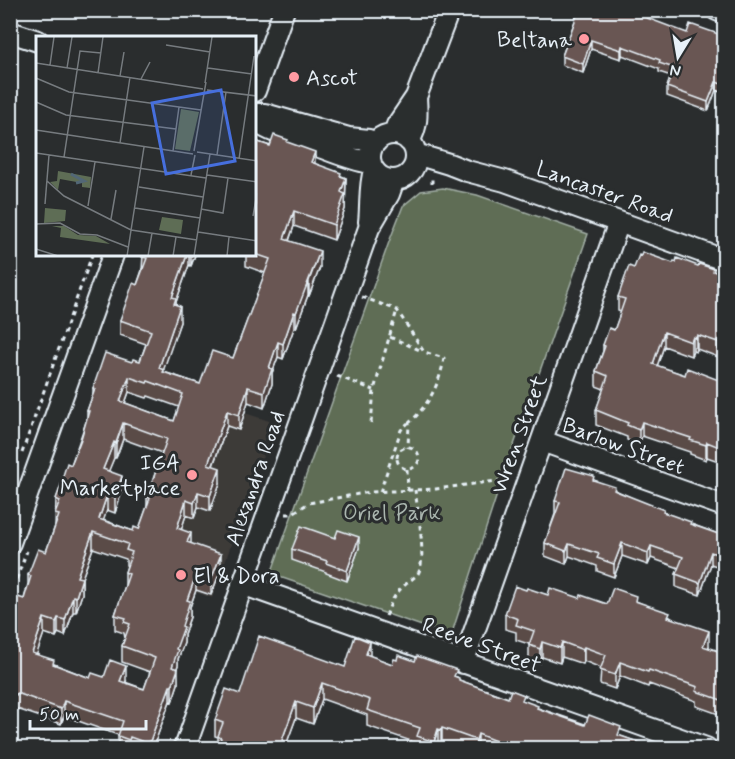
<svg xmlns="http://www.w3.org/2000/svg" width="735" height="759" font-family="Mynerve,sans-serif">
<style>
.built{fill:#3d3a39}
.green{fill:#5e6d55;stroke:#a3afa6;stroke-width:1.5}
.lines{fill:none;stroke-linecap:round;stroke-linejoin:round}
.minor-casing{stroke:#e8f1f8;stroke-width:24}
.path{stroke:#e8f1f8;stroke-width:3;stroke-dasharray:4.5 4.5;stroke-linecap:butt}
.minor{stroke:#2a2d2e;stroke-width:20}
.wall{fill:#5a4b47;stroke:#e8f1f8;stroke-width:1.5;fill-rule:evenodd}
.shaded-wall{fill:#4a3d3a;stroke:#e8f1f8;stroke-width:1.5}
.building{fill:#695753;stroke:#e8f1f8;stroke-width:1.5;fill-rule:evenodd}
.poi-dot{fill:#ff9aa2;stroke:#2a2d2e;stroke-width:2}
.labels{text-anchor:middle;stroke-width:6;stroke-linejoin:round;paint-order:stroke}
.poi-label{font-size:22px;fill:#e8f1f8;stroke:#2a2d2e;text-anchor:end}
.street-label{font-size:22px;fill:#e8f1f8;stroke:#2a2d2e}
.park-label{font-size:22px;fill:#aab6af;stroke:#2a2d2e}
.inset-river{fill:none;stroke:#526776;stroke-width:3}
.inset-road{fill:none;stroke:#767b7f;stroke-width:1.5}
.view{fill:#466fde;fill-opacity:0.15;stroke:#466fde;stroke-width:3}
.inset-edge{fill:none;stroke:#e8f1f8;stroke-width:3}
</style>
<rect width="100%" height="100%" fill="#2a2d2e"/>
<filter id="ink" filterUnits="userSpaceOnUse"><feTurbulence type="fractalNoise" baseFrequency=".0167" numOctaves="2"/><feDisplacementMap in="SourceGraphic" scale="12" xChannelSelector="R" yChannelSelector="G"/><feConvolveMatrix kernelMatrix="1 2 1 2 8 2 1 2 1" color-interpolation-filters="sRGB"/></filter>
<g filter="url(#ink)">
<path class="built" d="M 186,393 L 275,423 L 212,598 L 124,567 Z"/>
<path class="green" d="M 443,188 L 477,195 L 588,234 L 502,479 L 451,636 L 271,574 L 389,242 L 403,206 L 421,191 Z"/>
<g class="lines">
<g class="minor-casing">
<path id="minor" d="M 717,10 L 724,13
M 10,32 L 38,41
M 255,91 L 284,10
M 255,114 L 265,114 L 349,138 L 369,140 L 376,142
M 255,121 C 271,133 293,138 312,144 C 331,151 351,160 371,163
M 394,134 L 397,125 L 416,97 L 449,10
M370 157a23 23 0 1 1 46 0a23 23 0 1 1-46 0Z
M 409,141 C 418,127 417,113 416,97
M 416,154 L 449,164 L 467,171 L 505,181 L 724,260
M 369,222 C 371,205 369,186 374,171
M 542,441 L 724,506
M 10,543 L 113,255
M 242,584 L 706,748
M 463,663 L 619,222
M 183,748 L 186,745 L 369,228 L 389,194 L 394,180"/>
</g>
<path class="path" d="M 432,184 L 432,179
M 362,297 L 397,310 L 424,352 L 444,358 C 440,384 428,406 409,423 L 408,448
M 390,337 L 422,351
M 337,376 L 374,390
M 371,423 L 374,390 L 397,310
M397 458a11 11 0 1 1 22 0a11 11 0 1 1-22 0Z
M 22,453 L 92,255
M 407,469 L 408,491
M 380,492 L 401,430 L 408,423
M 286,514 L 291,514 L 309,503 L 370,492 L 436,489 L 511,479
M 10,596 L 27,551
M 386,616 C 391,602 394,594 406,584 C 409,581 414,578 417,575 C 428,563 417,507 415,490
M 715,733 L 724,736"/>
<use href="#minor" class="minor"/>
</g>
<path class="wall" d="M 579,10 L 687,33 L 724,36 L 724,94 L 716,90 L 708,111 L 667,96 L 667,87 L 671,76 L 659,72 L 659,69 L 622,55 L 621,59 L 591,49 L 583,73 L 562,65 L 562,56 Z
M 255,141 L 270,146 L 288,143 L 315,164 L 346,178 L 345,209 L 334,240 L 294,226 L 289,241 L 320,267 L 309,296 L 308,295 L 296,328 L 294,328 L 283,359 L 278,357 L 272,373 L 272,384 L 264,408 L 248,402 L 239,430 L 227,426 L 213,466 L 220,483 L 210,511 L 198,507 L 194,518 L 186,515 L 181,530 L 191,544 L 221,569 L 211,595 L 196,590 L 190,607 L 190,617 L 184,634 L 184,643 L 178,659 L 178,665 L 177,668 L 178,684 L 172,702 L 170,701 L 153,748 L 118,748 L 118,735 L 64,716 L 61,724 L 17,709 L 16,711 L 10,708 L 10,636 L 14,627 L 10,626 L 10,598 L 24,599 L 28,584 L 28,575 L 46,552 L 55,526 L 56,499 L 62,484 L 62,479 L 71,465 L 87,419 L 87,411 L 93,394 L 93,388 L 132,362 L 140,361 L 146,344 L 120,335 L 120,320 L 137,285 L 142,270 L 143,255 L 195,255 L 191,266 L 189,265 L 176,302 L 180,322 L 163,369 L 164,372 L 200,384 L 233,358 L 265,273 L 246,266 L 246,255 L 255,255 ZM 129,392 L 147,398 L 148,396 L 179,407 L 174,421 L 125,403 ZM 123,439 L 162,453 L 147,497 L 147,507 L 139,529 L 133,531 L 103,520 L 107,510 L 115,513 L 122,491 L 108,471 L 114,458 L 116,458 ZM 93,548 L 126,559 L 126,565 L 127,566 L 125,572 L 125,586 L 115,615 L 115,630 L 124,633 L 125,638 L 122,646 L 122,662 L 150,672 L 144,689 L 125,682 L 126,681 L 104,677 L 90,678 L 54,664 L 36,654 L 44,633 L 56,637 L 58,633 L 65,636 L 73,612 L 76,612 L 82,594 L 82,578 Z
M 673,263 L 714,271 L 724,275 L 724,354 L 720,353 L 718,357 L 697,349 L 696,352 L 693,351 L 691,356 L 664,346 L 657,366 L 685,375 L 724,382 L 724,463 L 707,457 L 706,460 L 690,454 L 690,452 L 642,436 L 639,444 L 627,440 L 627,437 L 596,425 L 596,410 L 604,389 L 596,386 L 596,371 L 603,351 L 603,345 L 615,328 L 621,312 L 618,311 L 618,297 L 634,268 Z
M 594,480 L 664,513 L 691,524 L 724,536 L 724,569 L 711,564 L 700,595 L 676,587 L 676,574 L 679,568 L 651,558 L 648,565 L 622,556 L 614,577 L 597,571 L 597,566 L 569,556 L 566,564 L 545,556 L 545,543 L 555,514 L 555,501 Z
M 359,548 L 347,581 L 326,573 L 326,572 L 292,560 L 292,549 Z
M 526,590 L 548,595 L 580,598 L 607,604 L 636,601 L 670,617 L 709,646 L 708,647 L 724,653 L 724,716 L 696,706 L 696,701 L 649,684 L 648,687 L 620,676 L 615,689 L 600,684 L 601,668 L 584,661 L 583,664 L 562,657 L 560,663 L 542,657 L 540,663 L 529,659 L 529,644 L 516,640 L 516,632 L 505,629 L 505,614 Z
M 370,656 L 392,664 L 457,677 L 459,680 L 508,698 L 524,701 L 538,708 L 655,748 L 455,748 L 442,744 L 441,746 L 438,745 L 437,748 L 417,748 L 417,743 L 367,726 L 367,715 L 322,699 L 313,724 L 296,718 L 287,742 L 290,748 L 218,746 L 218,737 L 215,736 L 215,720 L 240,694 L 345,667 Z"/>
<path class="shaded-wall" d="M 591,40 L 591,49 L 583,73 L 583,64 Z
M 622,46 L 622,55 L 621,59 L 621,50 Z
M 716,82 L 716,90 L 708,111 L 708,102 Z
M 315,152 L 315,167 L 311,162 Z
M 346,178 L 345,209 L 334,240 L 334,225 L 341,192 Z
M 294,211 L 294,226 L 284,254 L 284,239 Z
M 320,251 L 320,267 L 309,296 L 309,281 Z
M 187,255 L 189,255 L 189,265 L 176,302 L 176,314 L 172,297 Z
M 191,255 L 195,255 L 191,266 Z
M 308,280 L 308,295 L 296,328 L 296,313 Z
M 180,306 L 180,322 L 159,383 L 159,368 Z
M 294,312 L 294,328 L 283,359 L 283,344 Z
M 664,332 L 664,346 L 653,378 L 653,364 Z
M 697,335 L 697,349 L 696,352 L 696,338 Z
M 693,337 L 693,351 L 691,356 L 691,342 Z
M 720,338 L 720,353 L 718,357 L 718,342 Z
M 278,342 L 278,357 L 272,373 L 272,384 L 264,408 L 264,392 L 269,368 Z
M 129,377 L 129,392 L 120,417 L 120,401 Z
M 248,387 L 248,402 L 239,430 L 239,415 Z
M 227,411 L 227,426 L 208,479 L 208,464 Z
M 642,422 L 642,436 L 639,444 L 639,430 Z
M 123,423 L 123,439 L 116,458 L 116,443 Z
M 114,442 L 114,458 L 103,485 L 103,469 Z
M 707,442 L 707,457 L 706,460 L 706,445 Z
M 220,468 L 220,483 L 210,511 L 210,496 Z
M 122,476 L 122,491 L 115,513 L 115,497 Z
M 198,492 L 198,507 L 194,518 L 194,503 Z
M 107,495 L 107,510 L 99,534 L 99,519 Z
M 186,500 L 186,515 L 177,543 L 177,528 Z
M 93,532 L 93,548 L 77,592 L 77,577 Z
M 191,533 L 191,548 L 187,542 Z
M 359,537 L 359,548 L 347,581 L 347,571 Z
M 622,543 L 622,556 L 614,577 L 614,564 Z
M 569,544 L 569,556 L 566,564 L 566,551 Z
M 651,546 L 651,558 L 648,565 L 648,553 Z
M 711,552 L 711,564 L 700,595 L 700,583 Z
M 221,554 L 221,569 L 211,595 L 211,580 Z
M 196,575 L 196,590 L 190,607 L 190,617 L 184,634 L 184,643 L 178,659 L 178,665 L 172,682 L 172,667 L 187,600 Z
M 82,578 L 82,594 L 76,612 L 76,597 Z
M 73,596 L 73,612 L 65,636 L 65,620 Z
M 44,618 L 44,633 L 32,668 L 32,653 Z
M 58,618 L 58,633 L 56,637 L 56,622 Z
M 709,631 L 709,646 L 703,660 L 703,646 Z
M 370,642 L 370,658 L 366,654 Z
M 542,642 L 542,657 L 540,663 L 540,649 Z
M 562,642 L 562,657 L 560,663 L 560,648 Z
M 584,647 L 584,661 L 583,664 L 583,650 Z
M 620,662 L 620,676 L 615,689 L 615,675 Z
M 126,666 L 126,681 L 120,696 L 120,681 Z
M 178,669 L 178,684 L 172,702 L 172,686 Z
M 322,683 L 322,699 L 313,724 L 313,708 Z
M 170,686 L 170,701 L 153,748 L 149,748 L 149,744 Z
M 64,701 L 64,716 L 61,724 L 61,709 Z
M 296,702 L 296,718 L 285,748 L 282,740 Z
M 442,728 L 442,744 L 441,746 L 441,730 Z
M 438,729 L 438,745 L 437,748 L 434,748 L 434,742 Z
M 478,734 L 478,748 L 476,748 L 476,740 Z"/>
<path class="building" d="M 579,10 L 626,10 L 687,33 L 690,24 L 724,36 L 724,85 L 716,82 L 708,102 L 667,87 L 674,68 L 659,63 L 660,60 L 622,46 L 621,50 L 591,40 L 583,64 L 562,56 Z
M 274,135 L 288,140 L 287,142 L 315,152 L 311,162 L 341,173 L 340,176 L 346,178 L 341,192 L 345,194 L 334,225 L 294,211 L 284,239 L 320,251 L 296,313 L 294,312 L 283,344 L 278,342 L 269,368 L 272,369 L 264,392 L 248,387 L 239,415 L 227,411 L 208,464 L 220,468 L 210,496 L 198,492 L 194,503 L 186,500 L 177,528 L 191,533 L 187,542 L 221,554 L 211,580 L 196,575 L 187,600 L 190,601 L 182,626 L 184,627 L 176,649 L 178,650 L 172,667 L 178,669 L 172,686 L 170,686 L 149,744 L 130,737 L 129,740 L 118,736 L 123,721 L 64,701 L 61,709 L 17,693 L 16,695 L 10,693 L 10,636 L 18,613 L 10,610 L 10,598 L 12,595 L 24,599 L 31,576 L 28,575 L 38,549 L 46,552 L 59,515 L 55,514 L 60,501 L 56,499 L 63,479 L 62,479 L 67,463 L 71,465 L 81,439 L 89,411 L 87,411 L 95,389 L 93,388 L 105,353 L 132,362 L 133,359 L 140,361 L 151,331 L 120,320 L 133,283 L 137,285 L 147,258 L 142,257 L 143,255 L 187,255 L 172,297 L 176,298 L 174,304 L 180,306 L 159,368 L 164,370 L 163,372 L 200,384 L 212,351 L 233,358 L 270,259 L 255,254 L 255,141 L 270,146 ZM 129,377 L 147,383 L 148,381 L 183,394 L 174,421 L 120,401 ZM 123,423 L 167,439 L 147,497 L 150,498 L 139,529 L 134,527 L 133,531 L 99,519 L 107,495 L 115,497 L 122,476 L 103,469 L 114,442 L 116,443 ZM 93,532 L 128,544 L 126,550 L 132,552 L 125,572 L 129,574 L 115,615 L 126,618 L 124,622 L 130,624 L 122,646 L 155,658 L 144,689 L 120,681 L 126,666 L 110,660 L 104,677 L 92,673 L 90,678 L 53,664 L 54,660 L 32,653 L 44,618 L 56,622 L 58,618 L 65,620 L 73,596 L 76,597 L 82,578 L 77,577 Z
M 642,252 L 673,263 L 674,261 L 676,262 L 677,258 L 698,266 L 699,264 L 714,269 L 713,271 L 724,275 L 724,340 L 720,338 L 718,342 L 697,335 L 696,338 L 693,337 L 691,342 L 664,332 L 653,364 L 685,375 L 687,368 L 724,382 L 724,394 L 723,398 L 724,399 L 724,449 L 707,442 L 706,445 L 690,440 L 691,438 L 642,422 L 639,430 L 627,425 L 628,423 L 596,410 L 608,376 L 596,371 L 605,346 L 603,345 L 609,328 L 614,330 L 615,328 L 625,299 L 618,297 L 629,266 L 634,268 L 639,255 L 641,256 Z
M 566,468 L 594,476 L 593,480 L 615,487 L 614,490 L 616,491 L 664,510 L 663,512 L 691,522 L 690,524 L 724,536 L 724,557 L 711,552 L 700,583 L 676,574 L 683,557 L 651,546 L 648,553 L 622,543 L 614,564 L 597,558 L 599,554 L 569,544 L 566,551 L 545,543 L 560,502 L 555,501 Z
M 301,526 L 335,538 L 338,530 L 359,537 L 347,571 L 326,563 L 327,561 L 292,549 Z
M 515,586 L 526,590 L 527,588 L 548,595 L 550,588 L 580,598 L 581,595 L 607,604 L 613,588 L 636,596 L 635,601 L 670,613 L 668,617 L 709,631 L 703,646 L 724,653 L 724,701 L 696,691 L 698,687 L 649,670 L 648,672 L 620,662 L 615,675 L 600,670 L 606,655 L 584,647 L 583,650 L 562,642 L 560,648 L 542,642 L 540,649 L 529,645 L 534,631 L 516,625 L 518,619 L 505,614 Z
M 259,636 L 345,667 L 355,636 L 370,642 L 366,654 L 392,664 L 394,659 L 397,660 L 398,655 L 415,661 L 417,656 L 457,670 L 454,676 L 459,678 L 459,680 L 508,698 L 511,690 L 524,695 L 522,700 L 538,706 L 537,708 L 585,725 L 589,715 L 621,727 L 618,735 L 655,748 L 501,748 L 503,744 L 478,734 L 476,740 L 442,728 L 441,730 L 438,729 L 434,742 L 417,736 L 420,728 L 367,710 L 370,700 L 322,683 L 313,708 L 296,702 L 282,740 L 290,743 L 288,748 L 217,748 L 221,738 L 218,736 L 223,723 L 215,720 L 226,689 L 240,694 Z
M 317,744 L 329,748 L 316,748 Z"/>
</g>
<g class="poi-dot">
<circle cx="584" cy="39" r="6"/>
<circle cx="294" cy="77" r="6"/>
<circle cx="192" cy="475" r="6"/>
<circle cx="181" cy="575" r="6"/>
</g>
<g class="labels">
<g class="poi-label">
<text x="572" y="47">Beltana</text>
<text x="306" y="85" text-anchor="start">Ascot</text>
<text x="180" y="470">IGA<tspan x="180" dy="25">Marketplace</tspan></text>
<text x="193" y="583" text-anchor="start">El &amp; Dora</text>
</g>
<g class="street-label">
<text transform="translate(605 191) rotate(20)" y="8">Lancaster Road</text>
<text transform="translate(518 434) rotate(-70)" y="8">Wren Street</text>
<text transform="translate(624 445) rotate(20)" y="8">Barlow Street</text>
<text transform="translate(254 478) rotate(-71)" y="8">Alexandra Road</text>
<text transform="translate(482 644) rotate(20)" y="8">Reeve Street</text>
</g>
<g class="park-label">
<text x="392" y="520">Oriel Park</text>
</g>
</g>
<g transform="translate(36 36)">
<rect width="220" height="220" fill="#2a2d2e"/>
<path d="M 145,73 L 163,76 L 154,115 L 139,113 ZM 22,135 L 55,141 L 54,152 L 46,151 L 46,147 L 24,143 L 22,154 L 14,146 L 21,145 ZM 9,172 L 30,174 L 29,185 L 8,187 ZM 126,181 L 147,184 L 145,198 L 123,194 ZM 16,190 L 28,190 L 42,199 L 60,200 L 74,208 L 24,201 L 25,192 Z" fill="#5e6d55"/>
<path class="inset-river" d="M 35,138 L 48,145 L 40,147"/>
<path class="inset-road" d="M 130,9 L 174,16M 0,27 L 167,53M 14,29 L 18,1M 31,32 L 36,1M 172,32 L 216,38M 62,37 L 67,1M 84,40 L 88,16M 0,42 L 33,56 L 165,74M 105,43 L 114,26M 169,47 L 176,1M 171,54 L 221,60M 0,66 L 30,79 L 140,93M 0,94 L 157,118M 84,107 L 94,41M 137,115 L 143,71M 158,115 L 170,46M 161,116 L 221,125M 0,117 L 170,142M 181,119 L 190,56M 28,121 L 44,15 L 65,17M 203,123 L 218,20M 155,139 L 159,119M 171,139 L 221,146M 11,145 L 28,160 L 95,194 L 161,204M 103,151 L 167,161M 9,168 L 13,119M 52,170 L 59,126M 99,172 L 164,182M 165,173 L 187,177 L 192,142M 217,180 L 221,157M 75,183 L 80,154M 0,188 L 24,187 L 44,198 L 61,199 L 92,211M 162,196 L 221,205M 0,213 L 22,220M 91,220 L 108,111M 112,220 L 116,197M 137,220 L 140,201M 158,220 L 174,118M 191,220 L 193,201"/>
<path class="view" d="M 185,54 L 199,125 L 130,138 L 116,67 Z"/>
<rect width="220" height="220" class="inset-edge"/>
</g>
<rect width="735" height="759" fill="none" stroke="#2a2d2e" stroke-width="36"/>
<rect x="18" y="18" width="699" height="723" fill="none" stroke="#e8f1f8" stroke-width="2" filter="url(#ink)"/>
<g transform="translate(678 57) rotate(191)" stroke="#2a2d2e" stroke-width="4.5" paint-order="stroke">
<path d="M0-4.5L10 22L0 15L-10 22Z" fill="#e8f1f8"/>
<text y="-9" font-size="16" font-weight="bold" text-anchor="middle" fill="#e8f1f8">N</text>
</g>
<path d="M30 720v9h116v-9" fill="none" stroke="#e8f1f8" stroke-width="3"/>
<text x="39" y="720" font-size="18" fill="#e8f1f8" stroke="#2a2d2e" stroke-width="4.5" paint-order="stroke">50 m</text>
</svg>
